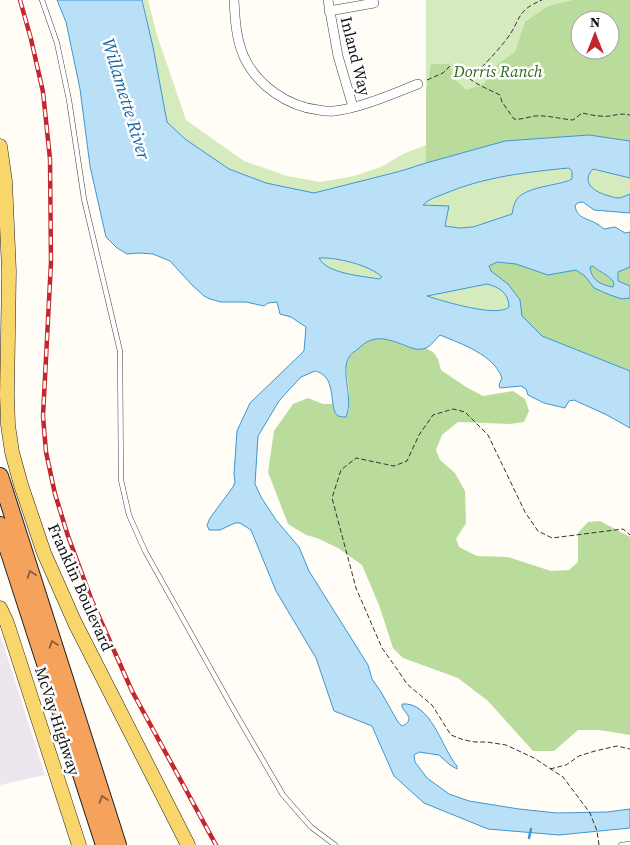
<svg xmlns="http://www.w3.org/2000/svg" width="630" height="845" font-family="'Source Serif 4',serif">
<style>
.industrial{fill:#eee6ef}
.green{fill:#d5ebbd;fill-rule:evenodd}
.forest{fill:#b9dc9c;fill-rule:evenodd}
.water{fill:#b9e0f7;stroke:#3f96cf;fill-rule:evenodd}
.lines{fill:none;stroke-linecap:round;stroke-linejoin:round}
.stream{stroke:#3f96cf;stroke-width:2.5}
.lane-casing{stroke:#444;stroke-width:5.5}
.street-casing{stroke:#444;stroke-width:10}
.primary-casing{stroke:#222;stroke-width:15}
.highway-casing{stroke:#222;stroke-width:18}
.path{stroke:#333;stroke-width:1;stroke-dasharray:5 2.5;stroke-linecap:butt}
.lane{stroke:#fff;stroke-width:4.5}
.street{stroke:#fff;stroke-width:9}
.primary{stroke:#f9d66b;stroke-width:14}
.highway{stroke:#f5a25d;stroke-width:16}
.rail-casing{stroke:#c4262e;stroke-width:4.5}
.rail{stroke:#fff;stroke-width:2.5;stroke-dasharray:8;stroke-linecap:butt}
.oneway{stroke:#8e613b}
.labels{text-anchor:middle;stroke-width:5;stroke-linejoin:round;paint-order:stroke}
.street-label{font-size:16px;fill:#111;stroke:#fff}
.park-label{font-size:16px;font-style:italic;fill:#2f6b1f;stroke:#fff}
.water-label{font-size:18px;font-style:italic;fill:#1768a6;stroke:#fff}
</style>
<rect width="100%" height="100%" fill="#fffdf5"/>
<path class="industrial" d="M 0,634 L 45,775 L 0,785 Z"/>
<path class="green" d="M 143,0 L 148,0 L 157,35 L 186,120 L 244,161 L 287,176 L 320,182 L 354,176 L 381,167 L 403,154 L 426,145 L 426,0 L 630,0 L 630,141 L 589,135 L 426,163 L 401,171 L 314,193 L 266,183 L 229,169 L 185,139 L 167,122 ZM 580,20 L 610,20 L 610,50 L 580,50 Z
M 570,168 L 572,170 L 572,178 C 558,185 527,186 517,199 C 514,203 513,209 512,214 L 473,227 L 459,228 L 445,226 L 447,218 L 423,205 C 429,199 436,197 443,194 C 483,177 527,172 570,168 Z
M 593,169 L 630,178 L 630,194 C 627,195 622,198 618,198 C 615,198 610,196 606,195 C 593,191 582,183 593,169 Z
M 319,258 C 338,258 367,264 382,277 L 379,279 C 362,276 328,274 319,258 Z
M 487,284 C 499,287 509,293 509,307 C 496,318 443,300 426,296 Z"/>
<path class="forest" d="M 573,0 L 630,0 L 630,141 L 589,135 L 505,141 L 426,163 L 426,93 L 431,64 L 449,64 L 454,78 L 466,90 L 484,84 L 498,64 L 515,52 L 525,22 L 548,6 ZM 580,20 L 610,20 L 610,50 L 580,50 Z
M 497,262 L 516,264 L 548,275 L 576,270 L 585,276 L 594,288 L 610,295 L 622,299 L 630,298 L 630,371 L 542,336 L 522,316 L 520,300 L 508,284 L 491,271 L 489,266 Z
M 593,266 C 600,274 608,273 614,283 L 612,287 C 601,285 591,280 590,267 Z
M 630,267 L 630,286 L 618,281 L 618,272 Z
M 371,339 C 375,339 379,339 383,339 C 398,341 411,352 426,348 L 434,353 L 438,359 L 441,370 L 466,387 L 483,396 L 513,391 L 525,399 L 529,411 L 524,422 L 510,424 L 458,422 L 442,435 L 436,450 L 440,460 L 455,473 L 465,491 L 466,523 L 456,539 L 459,547 L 477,556 L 508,557 L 551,571 L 569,570 L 578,562 L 578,533 L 588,522 L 600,521 L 630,537 L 630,735 L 599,730 L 578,730 L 554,751 L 533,751 L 488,701 L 458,678 L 403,658 L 393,648 L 379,605 L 362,565 L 338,548 L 317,538 L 306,535 L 288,524 L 268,472 L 274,431 L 293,404 L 308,398 L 323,404 L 333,404 L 336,414 L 349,411 L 349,392 L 346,367 L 349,357 L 365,342 Z"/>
<path class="water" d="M 57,0 L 142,0 L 153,47 L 167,122 L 185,139 L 229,169 L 266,183 L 314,193 L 401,171 L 426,163 L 505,141 L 589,135 L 630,141 L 630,178 L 593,169 C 581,182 593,191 606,195 C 610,196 615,198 618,198 C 622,198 627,195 630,194 L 630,213 L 594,210 L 583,202 L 577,203 L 575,206 C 577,219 588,218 597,224 C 600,225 602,228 604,229 L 615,227 L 625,233 L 630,232 L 630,267 L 618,272 L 618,281 L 630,286 L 630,298 L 622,299 L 610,295 L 594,288 L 585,276 L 576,270 L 548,275 L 516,264 L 497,262 L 489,266 L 491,271 L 508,284 L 520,300 L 522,316 L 542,336 L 630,371 L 630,428 L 607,415 L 574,400 L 569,401 L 565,408 L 544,403 L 528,395 L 526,389 L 521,386 L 500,388 L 499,385 L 502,378 C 494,355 462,344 440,335 C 436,339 432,345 426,348 C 418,351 411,348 404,345 C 385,338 373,334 358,349 C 355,351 351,354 349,357 C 340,371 354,398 346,417 C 344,417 341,417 338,416 C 329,409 336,383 322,374 C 321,373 316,371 315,371 L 301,377 L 287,392 L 279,401 L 258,436 L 255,484 L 261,497 L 276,520 L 299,547 L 309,571 L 368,665 L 372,679 L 381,692 L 398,722 L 402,726 C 407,724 409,722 409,717 L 402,707 L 402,704 C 431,701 442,749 457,766 L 457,769 L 450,765 L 439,755 L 419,752 L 414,755 L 415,762 L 427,778 L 449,794 L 469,801 L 519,809 L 557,813 L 607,812 L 630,809 L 630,828 L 559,835 L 488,829 L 424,803 L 394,776 L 372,726 L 334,711 L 316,658 L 276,591 L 251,530 L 240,523 L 235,523 L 220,530 L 209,530 L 207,525 L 210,518 L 233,487 L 235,482 L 234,474 L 237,431 L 250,403 L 304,351 L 306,327 L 291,317 L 280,314 L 277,302 L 268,303 L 264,306 L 246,302 L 221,302 L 210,299 L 204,296 L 192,285 L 170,261 L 153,254 L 139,253 L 127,254 L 117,248 L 106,237 L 90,166 L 80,89 L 66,22 ZM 569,168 L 572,171 L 572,179 C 558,186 527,186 517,199 C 514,203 513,209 512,214 L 473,227 L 459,228 L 445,226 L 449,206 L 423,205 C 429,199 436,197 444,194 C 483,177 527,172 569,168 ZM 319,258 C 337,257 369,265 382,277 L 379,279 C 363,276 327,274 319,258 ZM 593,266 C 600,273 609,274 614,283 L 613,287 C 601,285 591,280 590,267 ZM 487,284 C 499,287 509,293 509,307 C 497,318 443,301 427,296 Z"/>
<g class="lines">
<path class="stream" d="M 529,838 L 531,829"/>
<g class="lane-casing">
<path id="lane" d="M 42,0 L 57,43 L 69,100 L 84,199 L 120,351 L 121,480 L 129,515 L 145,551 L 232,707 L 283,795 L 311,827 L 335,845
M 621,845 L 630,844"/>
</g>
<g class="street-casing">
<path id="street" d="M 234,0 C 235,19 236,39 244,57 C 257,85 288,107 319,110 C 324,111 329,112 334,111 C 361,108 392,94 418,84
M 328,0 L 338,56 L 353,107
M 329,11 L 374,3"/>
</g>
<g class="primary-casing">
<path id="primary" d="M 0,146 L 5,181 L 9,271 L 7,395 L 8,425 L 12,452 L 21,485 L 44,553 L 75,623 L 188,845
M 0,608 L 7,623 L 79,845"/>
</g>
<g class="highway-casing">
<path id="highway" d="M 0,476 L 118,845
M 0,525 L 104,845"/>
</g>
<path class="path" d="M 471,78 C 483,66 495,54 506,40 C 521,21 515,11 542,0
M 427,80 L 443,73 L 450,66 L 456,65 C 459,68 462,71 464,74 C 474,84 488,89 500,95 L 502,102 L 514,119 C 521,120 528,117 535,116 C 548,115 560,119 573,120 L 582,113 C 588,114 594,116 600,116 C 612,118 617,112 630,115
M 550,769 L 566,765 L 579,756 L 595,751 L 617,746 L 630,749
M 599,845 L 597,831 L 590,813 L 563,777 L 534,758 L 506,745 L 487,742 L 475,742 L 464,740 L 451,735 L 432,705 L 407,684 L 397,669 L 382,648 L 356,588 L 332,498 L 341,470 L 356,458 L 394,466 L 407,461 L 419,435 L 433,415 L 453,409 L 465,412 L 488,435 L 525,512 L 538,531 L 552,538 L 623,529 L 630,535"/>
<use href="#lane" class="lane"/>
<use href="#street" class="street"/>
<use href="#primary" class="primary"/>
<use href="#highway" class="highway"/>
<g class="rail-casing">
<path id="rail" d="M 20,0 L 31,39 L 43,92 L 50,159 L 51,262 L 43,416 L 46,452 L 55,494 L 68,536 L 92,601 L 132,691 L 216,845"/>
</g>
<use href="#rail" class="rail"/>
</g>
<defs><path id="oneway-chevron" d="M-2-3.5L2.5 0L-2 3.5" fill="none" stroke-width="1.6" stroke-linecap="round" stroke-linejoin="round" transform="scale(1.25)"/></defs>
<g class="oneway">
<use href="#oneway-chevron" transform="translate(31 574) rotate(-108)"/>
<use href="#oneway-chevron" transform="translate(53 644) rotate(-108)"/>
<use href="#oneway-chevron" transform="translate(103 799) rotate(-108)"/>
</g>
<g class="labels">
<g class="street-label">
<text transform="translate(356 56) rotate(76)" y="6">Inland Way</text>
<text transform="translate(81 587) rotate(66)" y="6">Franklin Boulevard</text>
<text transform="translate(58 721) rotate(72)" y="6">McVay Highway</text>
</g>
<g class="park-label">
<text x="498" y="77">Dorris Ranch</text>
</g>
<g class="water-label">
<text transform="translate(126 99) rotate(73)" y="6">Willamette River</text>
</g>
</g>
<g transform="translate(595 35)"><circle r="24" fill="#ffffff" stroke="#a0a0a0"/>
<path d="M0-4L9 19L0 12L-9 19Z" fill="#c4262e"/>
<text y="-8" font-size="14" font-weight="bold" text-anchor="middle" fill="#111111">N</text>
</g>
</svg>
